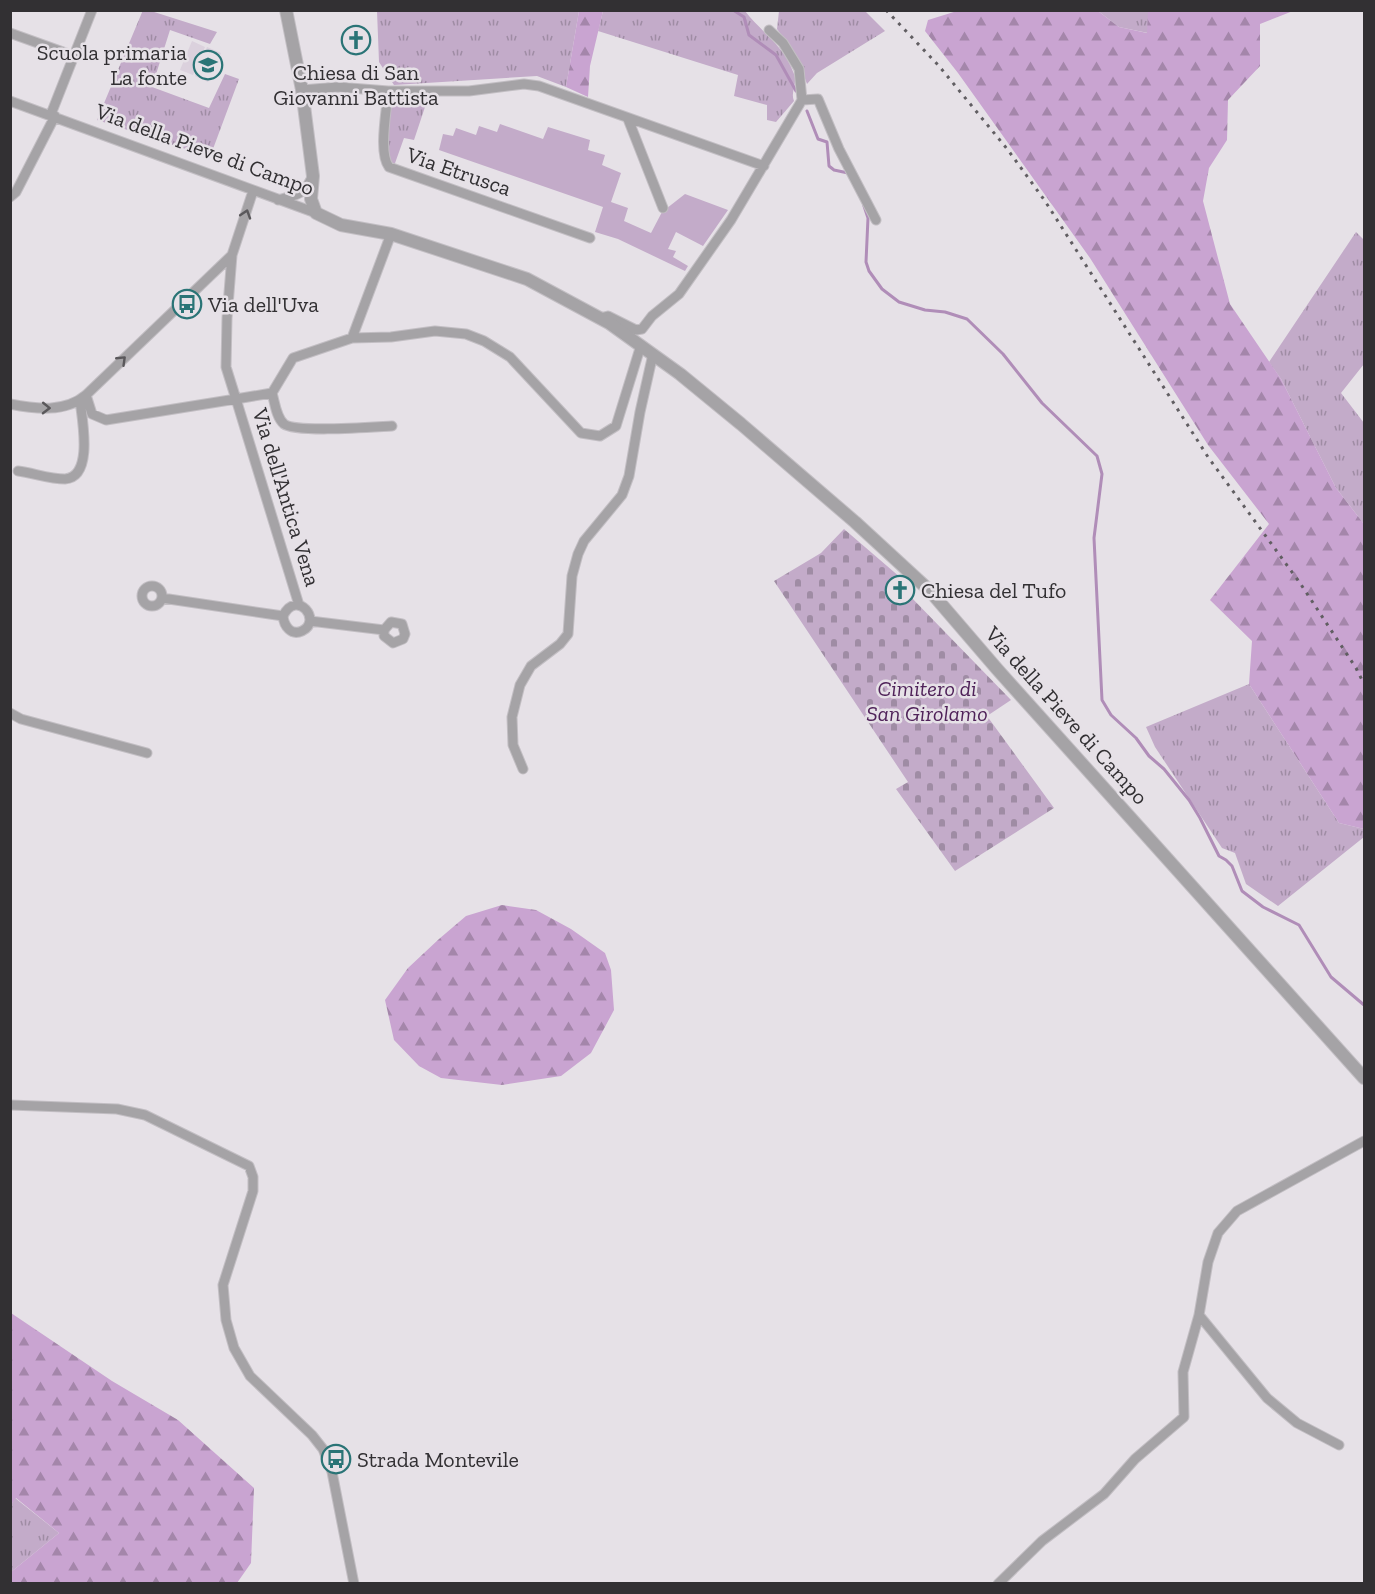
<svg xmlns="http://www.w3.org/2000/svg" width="1375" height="1594" font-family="'Zilla Slab',serif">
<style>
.built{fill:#dbd1dd}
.grass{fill:url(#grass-tufts)}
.forest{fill:url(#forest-firs)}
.cemetery{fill:url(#cemetery-stones)}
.garden{fill:#c3abc9}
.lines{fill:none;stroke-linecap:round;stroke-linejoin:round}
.stream{stroke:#b08db8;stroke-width:3}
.minor-casing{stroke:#c2bec3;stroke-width:11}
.tertiary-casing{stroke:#c2bec3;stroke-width:14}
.minor{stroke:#a5a3a6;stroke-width:9}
.tertiary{stroke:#a5a3a6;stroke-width:12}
.rail{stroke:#615e62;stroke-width:3;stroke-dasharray:3 6;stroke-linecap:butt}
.oneway{stroke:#5a585b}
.labels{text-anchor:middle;stroke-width:5;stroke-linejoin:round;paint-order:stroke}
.poi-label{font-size:22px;fill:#323033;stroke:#e6e1e7;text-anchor:start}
.street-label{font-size:22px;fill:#323033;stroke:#e6e1e7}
.park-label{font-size:22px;font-style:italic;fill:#4f2259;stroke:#e6e1e7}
</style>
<defs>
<pattern id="grass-tufts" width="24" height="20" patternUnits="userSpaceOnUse" patternTransform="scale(1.5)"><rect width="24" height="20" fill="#c3abc9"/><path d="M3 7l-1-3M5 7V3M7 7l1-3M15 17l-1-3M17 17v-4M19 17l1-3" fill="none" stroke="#9f8ca4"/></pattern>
<pattern id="forest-firs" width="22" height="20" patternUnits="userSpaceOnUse" patternTransform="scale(1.5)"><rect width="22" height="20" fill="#c9a4d1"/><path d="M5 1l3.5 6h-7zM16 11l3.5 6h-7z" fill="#a486aa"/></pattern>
<pattern id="cemetery-stones" width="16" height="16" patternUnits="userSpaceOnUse" patternTransform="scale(1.5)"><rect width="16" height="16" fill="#c3abc9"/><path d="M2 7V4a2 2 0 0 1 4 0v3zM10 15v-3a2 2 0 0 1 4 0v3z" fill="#9f8ca4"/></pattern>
</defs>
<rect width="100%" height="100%" fill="#e6e1e7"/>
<path class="built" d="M 192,41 L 205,47 L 193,75 L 180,70 Z
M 207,47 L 221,53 L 208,82 L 195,76 Z"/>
<path class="grass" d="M 143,10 L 151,11 L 217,32 L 210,44 L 170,30 L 152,87 L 209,108 L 225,74 L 239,79 L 210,157 L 97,120 Z
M 864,10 L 885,31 L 817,73 L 807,84 L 796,55 L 777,29 L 779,11 Z
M 377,11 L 579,11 L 566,87 L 537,76 L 394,85 L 379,62 Z
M 603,11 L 745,11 C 763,34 784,45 794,74 C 798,83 790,92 794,101 L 776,122 L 767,120 L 767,105 L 734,96 L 738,75 L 598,31 Z
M 1098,11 L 1148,11 L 1148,33 L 1119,27 Z
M 429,95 L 414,140 L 404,138 L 394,166 L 386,157 L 392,96 Z
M 1356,232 L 1364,240 L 1364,364 L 1341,393 L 1364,423 L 1364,524 L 1336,488 L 1281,379 L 1269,362 Z
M 1249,684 L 1339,823 L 1364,829 L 1364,837 L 1278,906 L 1246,884 L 1235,853 L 1222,848 L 1155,747 L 1146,727 Z
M 15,1498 L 59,1533 L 11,1572 L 11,1505 Z"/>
<path class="forest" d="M 579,11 L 603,11 L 590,66 L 588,97 L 566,87 Z
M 957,11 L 1098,11 L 1119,27 L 1147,33 L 1148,11 L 1293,11 L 1260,24 L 1260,66 L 1228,100 L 1227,140 L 1209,168 L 1203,201 L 1230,304 L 1281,379 L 1336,488 L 1364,524 L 1364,829 L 1339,823 L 1249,684 L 1252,641 L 1210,600 L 1269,524 L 1208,445 L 1090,258 L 958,73 L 925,31 L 928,20 Z
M 502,905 L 536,910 L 571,929 L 605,953 L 611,970 L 614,1010 L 591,1053 L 561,1076 L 502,1085 L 441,1078 L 419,1066 L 394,1040 L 385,1000 L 408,968 L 439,939 L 466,916 Z
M 11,1313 L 112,1381 L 178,1420 L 254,1488 L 251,1563 L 237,1583 L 11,1583 L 11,1572 L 59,1533 L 16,1498 L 11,1505 Z"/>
<path class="cemetery" d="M 844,529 L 901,578 L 885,592 L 896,604 L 908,594 L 1011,700 L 987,716 L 1054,808 L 955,871 L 896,789 L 908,782 L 774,581 L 821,553 Z"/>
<path class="garden" d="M 500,124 L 543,139 L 548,127 L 590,140 L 588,150 L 605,155 L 602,165 L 621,173 L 611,202 L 628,208 L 624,221 L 651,233 L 662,212 L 685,194 L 728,210 L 703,246 L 676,232 L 668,249 L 676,251 L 673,257 L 688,266 L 685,271 L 618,239 L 595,232 L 603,207 L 439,150 L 443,134 L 453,136 L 456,128 L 476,135 L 479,126 L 497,132 Z"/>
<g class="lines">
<path class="stream" d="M 733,10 L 744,17 L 749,35 L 776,55 L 796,91
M 807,111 L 818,139 L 827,142 L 829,166 L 834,170 L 848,173
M 864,206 L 868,218 L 866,262 L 869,271 L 882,289 L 899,302 L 925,310 L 945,312 L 967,319 L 1003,354 L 1042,403 L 1097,456 L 1102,474 L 1094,538 L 1102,700 L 1111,715 L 1136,738 L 1149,756 L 1164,769 L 1189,800 L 1200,818 L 1219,856 L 1226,860 L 1232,866 L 1242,891 L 1263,907 L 1299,925 L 1331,977 L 1364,1005"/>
<g class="minor-casing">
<path id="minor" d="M 10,33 L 74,56
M 302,90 L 338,87 L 388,91 L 469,91 L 524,84 L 539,86 L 764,166
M 388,91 C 387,110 378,153 389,167 L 590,238
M 802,100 L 818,99 L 839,149 L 876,220
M 10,101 L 316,213
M 51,114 L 92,10
M 628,119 L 663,208
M 10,197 L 16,192 L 55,116
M 278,200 C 292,196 304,195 310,181
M 600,318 L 608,316 L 636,330 L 642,329 L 652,316 L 679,294 L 731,220 L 802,100 L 799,69 L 783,43 L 769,30
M 352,338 L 391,337 L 435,331 L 466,334 L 484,341 L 510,357 L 581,433 L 600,436 L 616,426 L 641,345
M 272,393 C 275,403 276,417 284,424 C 296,433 373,427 392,426
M 86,395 L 92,414 L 106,420 L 236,399 L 226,367 L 227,318 L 232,255
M 10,404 C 35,409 65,413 86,395 L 232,255 L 253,191
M 18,471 C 33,473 50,479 65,479 C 94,477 82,419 80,400
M142 596a10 10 0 1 1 20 0a10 10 0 1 1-20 0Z
M 162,598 L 283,616 C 297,588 323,621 302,631 C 291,636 284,626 283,616
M 299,605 L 236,399 L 272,393 L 293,358 L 352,338 L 391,234
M 310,621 L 384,630 L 384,636 L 393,643 L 403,639 L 405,634 L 402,624 L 391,622 L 384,630
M 10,713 L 21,719 L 147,753
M 523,769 L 513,745 L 512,717 L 520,685 L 531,666 L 560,644 L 568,634 L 572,576 L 578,554 L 584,541 L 622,495 L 629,476 L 640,412 L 653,354
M 10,1105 L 117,1109 L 145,1115 L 249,1166 L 253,1177 L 253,1191 L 223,1285 L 226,1320 L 234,1348 L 250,1376 L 312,1435 L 323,1449 L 332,1472 L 354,1584
M 1199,1315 L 1267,1398 L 1297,1423 L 1339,1445
M 998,1584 L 1042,1541 L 1104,1494 L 1135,1459 L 1184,1417 L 1183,1372 L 1199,1315 L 1208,1262 L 1218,1233 L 1237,1211 L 1364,1141"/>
</g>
<g class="tertiary-casing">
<path id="tertiary" d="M 286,10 L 302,90 L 313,176 L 311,199 L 316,213 L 341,225 L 391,234 L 527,279 L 609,323 L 680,374 L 741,424 L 855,522 L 930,591 L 997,669 L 1364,1078"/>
</g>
<use href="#minor" class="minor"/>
<use href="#tertiary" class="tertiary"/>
<path class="rail" d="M 886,10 L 939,66 L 1008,150 L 1045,201 L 1208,457 L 1300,583 L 1356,668 L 1364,684"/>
</g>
<defs><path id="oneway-chevron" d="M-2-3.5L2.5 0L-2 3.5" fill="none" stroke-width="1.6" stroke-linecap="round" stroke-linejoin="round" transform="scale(1.5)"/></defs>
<g class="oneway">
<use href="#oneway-chevron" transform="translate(246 214) rotate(-72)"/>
<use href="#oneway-chevron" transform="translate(122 360) rotate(-44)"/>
<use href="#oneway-chevron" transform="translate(46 408) rotate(1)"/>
</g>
<defs>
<g id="church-ring" transform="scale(1.5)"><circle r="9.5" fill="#e6e1e7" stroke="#2a7476" stroke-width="1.5"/><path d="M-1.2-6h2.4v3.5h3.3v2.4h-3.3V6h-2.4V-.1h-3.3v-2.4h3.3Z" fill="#2a7476"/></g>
<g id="school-ring" transform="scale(1.5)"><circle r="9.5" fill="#e6e1e7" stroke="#2a7476" stroke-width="1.5"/><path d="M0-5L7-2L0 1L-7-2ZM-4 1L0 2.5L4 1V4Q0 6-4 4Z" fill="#2a7476"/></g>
<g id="bus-ring" transform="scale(1.5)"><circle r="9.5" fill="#e6e1e7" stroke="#2a7476" stroke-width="1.5"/><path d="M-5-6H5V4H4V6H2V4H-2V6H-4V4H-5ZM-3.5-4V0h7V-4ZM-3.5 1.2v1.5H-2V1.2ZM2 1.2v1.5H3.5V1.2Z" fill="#2a7476"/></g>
</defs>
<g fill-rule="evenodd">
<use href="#church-ring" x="356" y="40"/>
<use href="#school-ring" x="208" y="65"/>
<use href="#bus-ring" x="187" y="304"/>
<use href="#church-ring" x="900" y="590"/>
<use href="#bus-ring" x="336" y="1459"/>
</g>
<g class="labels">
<g class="poi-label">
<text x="187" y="60" text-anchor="end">Scuola primaria<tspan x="187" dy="25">La fonte</tspan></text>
<text x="356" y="80" text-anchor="middle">Chiesa di San<tspan x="356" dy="25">Giovanni Battista</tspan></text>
<text x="208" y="312">Via dell'Uva</text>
<text x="921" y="598">Chiesa del Tufo</text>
<text x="357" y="1467">Strada Montevile</text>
</g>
<g class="street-label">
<text transform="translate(205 149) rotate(20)" y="8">Via della Pieve di Campo</text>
<text transform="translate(459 171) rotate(19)" y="8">Via Etrusca</text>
<text transform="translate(287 497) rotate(73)" y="8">Via dell'Antica Vena</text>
<text transform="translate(1067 715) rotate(48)" y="8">Via della Pieve di Campo</text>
</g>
<g class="park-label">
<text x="927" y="696">Cimitero di<tspan x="927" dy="25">San Girolamo</tspan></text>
</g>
</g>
<rect width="1375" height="1594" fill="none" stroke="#323033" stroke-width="24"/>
</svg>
